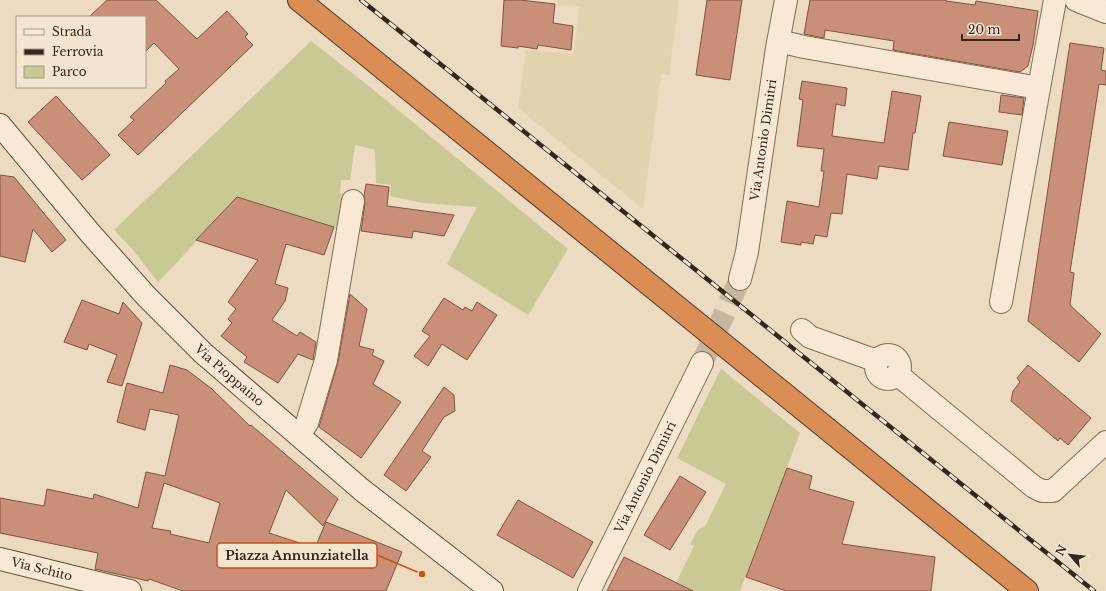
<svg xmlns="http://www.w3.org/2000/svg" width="1106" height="591" font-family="'Libre Baskerville',serif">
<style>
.farmland{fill:#e2d3af}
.green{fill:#cac996}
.building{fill:#c98f78;stroke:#845240;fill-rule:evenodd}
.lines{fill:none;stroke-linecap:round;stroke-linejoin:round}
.street-tunnel{stroke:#c7b6a0;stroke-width:22;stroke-dasharray:22 11;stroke-linecap:butt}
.street-casing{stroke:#856b59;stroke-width:24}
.secondary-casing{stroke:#674c3d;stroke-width:24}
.highway-casing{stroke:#533a2e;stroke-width:24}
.street{stroke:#f8e8d4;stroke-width:22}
.secondary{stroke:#f8e8d4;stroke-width:22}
.highway{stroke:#da8d54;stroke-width:22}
.rail-casing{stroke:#35261d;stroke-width:4.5}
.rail{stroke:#f4e5d1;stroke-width:3;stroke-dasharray:9;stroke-linecap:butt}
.labels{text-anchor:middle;stroke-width:3.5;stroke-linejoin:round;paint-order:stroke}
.street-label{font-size:12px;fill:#35261d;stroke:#f4e5d1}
.leader{fill:none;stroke:#cd510f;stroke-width:1.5}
.callout-dot{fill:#cd510f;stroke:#f4e5d1;stroke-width:1.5}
.callout{fill:#f4e5d1;stroke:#cd510f;stroke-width:1.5}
.callout-label{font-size:13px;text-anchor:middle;font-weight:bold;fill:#35261d}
</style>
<rect width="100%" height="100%" fill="#ecdac1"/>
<path class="farmland" d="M 550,0 L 679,0 L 669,75 L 661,75 L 643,209 L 518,108 L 526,50 L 574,54 L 579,7 L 558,5 L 558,1 Z"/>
<path class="green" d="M 311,41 L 365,83 L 568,249 L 528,315 L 447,264 L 477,207 L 423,203 L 390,196 L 391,185 L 376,183 L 375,150 L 355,145 L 350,180 L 341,180 L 340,193 L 347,194 L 343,230 L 237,197 C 210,225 185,255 158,282 L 134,251 L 114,230 Z
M 721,369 L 800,433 L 740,591 L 672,591 L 694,546 L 690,544 L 698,530 L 705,526 L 726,484 L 677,458 Z"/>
<path class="building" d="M 107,0 L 156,0 L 197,39 L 227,11 L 248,34 L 245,37 L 253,45 L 138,155 L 118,135 L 134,120 L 130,117 L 166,83 L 165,81 L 179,69 L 154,43 L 145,52 L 145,17 L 89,17 Z
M 504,0 L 520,0 L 555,4 L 553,23 L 573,26 L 571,50 L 538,45 L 537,49 L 518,46 L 518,48 L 501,46 Z
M 707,0 L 742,0 L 730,80 L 696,75 Z
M 810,0 L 946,0 L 946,1 L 975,5 L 976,1 L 1038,11 L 1033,45 L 1028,66 L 1020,72 L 893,50 L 894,41 L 825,30 L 824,38 L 804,34 Z
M 1070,43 L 1104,48 L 1101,70 L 1106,71 L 1106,85 L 1099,84 L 1089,149 L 1070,272 L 1074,273 L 1070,305 L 1101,334 L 1079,362 L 1028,321 Z
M 802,81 L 847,88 L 845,106 L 836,104 L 832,136 L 884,143 L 892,91 L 921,96 L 915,133 L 913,133 L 908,170 L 879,166 L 877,179 L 847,174 L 842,214 L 831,213 L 827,237 L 815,235 L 813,244 L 801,242 L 801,245 L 781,242 L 787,201 L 819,207 L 824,171 L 821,171 L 824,149 L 797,146 L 803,100 L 799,99 Z
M 1001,95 L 1024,98 L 1022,115 L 999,112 Z
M 56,96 L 110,155 L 82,180 L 28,122 Z
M 949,122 L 1008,131 L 1002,165 L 943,156 Z
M 0,175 L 14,177 L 66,240 L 52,252 L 33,229 L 25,262 L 0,256 Z
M 366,184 L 389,187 L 387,206 L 454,215 L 444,236 L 413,231 L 412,238 L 361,231 L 365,203 L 364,196 Z
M 237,197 L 334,227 L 324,255 L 286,244 L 275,284 L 288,288 L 285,301 L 272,320 L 297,336 L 300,332 L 316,342 L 313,360 L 298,354 L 278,383 L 244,362 L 247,357 L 221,336 L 232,323 L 228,319 L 236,309 L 228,302 L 258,260 L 196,240 Z
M 350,294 L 367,309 L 359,346 L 374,350 L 372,355 L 384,361 L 373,384 L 401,402 L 361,458 L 319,427 L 338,362 Z
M 444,298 L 463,310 L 465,307 L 472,311 L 477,302 L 497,315 L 467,360 L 442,344 L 428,366 L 414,356 L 430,336 L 422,331 Z
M 82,300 L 119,314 L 123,302 L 142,323 L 122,386 L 107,382 L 117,355 L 89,344 L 87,350 L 64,342 Z
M 170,365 L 187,370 L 212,389 L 250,426 L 251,425 L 338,499 L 323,526 L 286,490 L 269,533 L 315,548 L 326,522 L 402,552 L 386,591 L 183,591 L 149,579 L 148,581 L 95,569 L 98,553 L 0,533 L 0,498 L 44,506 L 47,489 L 93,499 L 94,494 L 138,508 L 146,472 L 165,476 L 179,415 L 150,409 L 145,430 L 117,422 L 127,383 L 163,393 ZM 164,483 L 220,503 L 209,543 L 170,534 L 171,531 L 152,528 Z
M 1028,365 L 1091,418 L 1068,445 L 1060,438 L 1058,441 L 1011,401 L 1013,391 L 1020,382 L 1017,378 Z
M 444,387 L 454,395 L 455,411 L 444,417 L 422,451 L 431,457 L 406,491 L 384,475 Z
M 787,468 L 812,476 L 809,489 L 854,502 L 842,544 L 935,557 L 931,591 L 786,591 L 746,577 Z
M 680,476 L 706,492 L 670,550 L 644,535 Z
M 518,500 L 593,542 L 573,578 L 497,535 Z
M 624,557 L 693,591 L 607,591 Z"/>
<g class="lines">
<path class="street-tunnel" d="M 702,363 L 740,279"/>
<g class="street-casing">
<g id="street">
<path d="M 1076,0 L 1106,12"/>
<path d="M 779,41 L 804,47 L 1039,88"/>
<path id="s1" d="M 740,279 L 747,252 L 777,48 L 786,0"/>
<path d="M 1001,302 L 1039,88 L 1055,0"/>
<path d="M 802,330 L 810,337 L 877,361"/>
<circle cx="888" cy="367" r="12"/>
<path d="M 897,374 L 1034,487 L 1042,491 L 1053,491 L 1106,442"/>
<path d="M 299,435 L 307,423 L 326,360 L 353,201"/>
<path id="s2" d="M 589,591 L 702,363"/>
</g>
</g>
<g class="secondary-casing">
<g id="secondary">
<path id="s3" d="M 0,125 L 90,233 L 146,296 L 203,353 L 362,490 L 492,591"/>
<path id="s4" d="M 0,559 L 130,591"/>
</g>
</g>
<g class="highway-casing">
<path id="highway" d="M 299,0 L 1027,591"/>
</g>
<use href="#street" class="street"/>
<use href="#secondary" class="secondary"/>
<use href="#highway" class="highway"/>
<g class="rail-casing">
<path id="rail" d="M 361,0 L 1094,591"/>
</g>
<use href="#rail" class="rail"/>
</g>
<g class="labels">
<g class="street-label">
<text dy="4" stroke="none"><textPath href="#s1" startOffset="141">Via Antonio Dimitri</textPath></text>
<text dy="4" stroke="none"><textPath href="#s3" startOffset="340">Via Pioppaino</textPath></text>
<text dy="4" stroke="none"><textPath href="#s2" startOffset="127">Via Antonio Dimitri</textPath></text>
<text dy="4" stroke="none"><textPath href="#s4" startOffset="43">Via Schito</textPath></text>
</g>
</g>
<path class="leader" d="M422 574L377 555"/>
<circle class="callout-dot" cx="422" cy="574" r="4"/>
<rect class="callout" x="217" y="543" width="160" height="25" rx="4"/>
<g class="callout-label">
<text x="297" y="560">Piazza Annunziatella</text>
</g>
<rect x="16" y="16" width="130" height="72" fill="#f4e5d1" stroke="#a89989"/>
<rect x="24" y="29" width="20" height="6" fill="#f8e8d4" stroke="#a89989"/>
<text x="52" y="36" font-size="12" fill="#35261d">Strada</text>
<rect x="24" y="49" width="20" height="6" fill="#35261d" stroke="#a89989"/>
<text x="52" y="56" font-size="12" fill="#35261d">Ferrovia</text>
<rect x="24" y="66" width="20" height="12" fill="#cac996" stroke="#a89989"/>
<text x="52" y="76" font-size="12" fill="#35261d">Parco</text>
<g transform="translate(1070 555) rotate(298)" stroke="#f4e5d1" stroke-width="3" paint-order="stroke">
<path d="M0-3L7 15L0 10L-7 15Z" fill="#35261d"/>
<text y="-6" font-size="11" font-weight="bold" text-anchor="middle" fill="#35261d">N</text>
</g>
<path d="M962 34v6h57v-6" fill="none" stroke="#35261d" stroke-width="2"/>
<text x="968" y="34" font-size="12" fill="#35261d" stroke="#f4e5d1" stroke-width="3" paint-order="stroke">20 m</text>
</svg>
